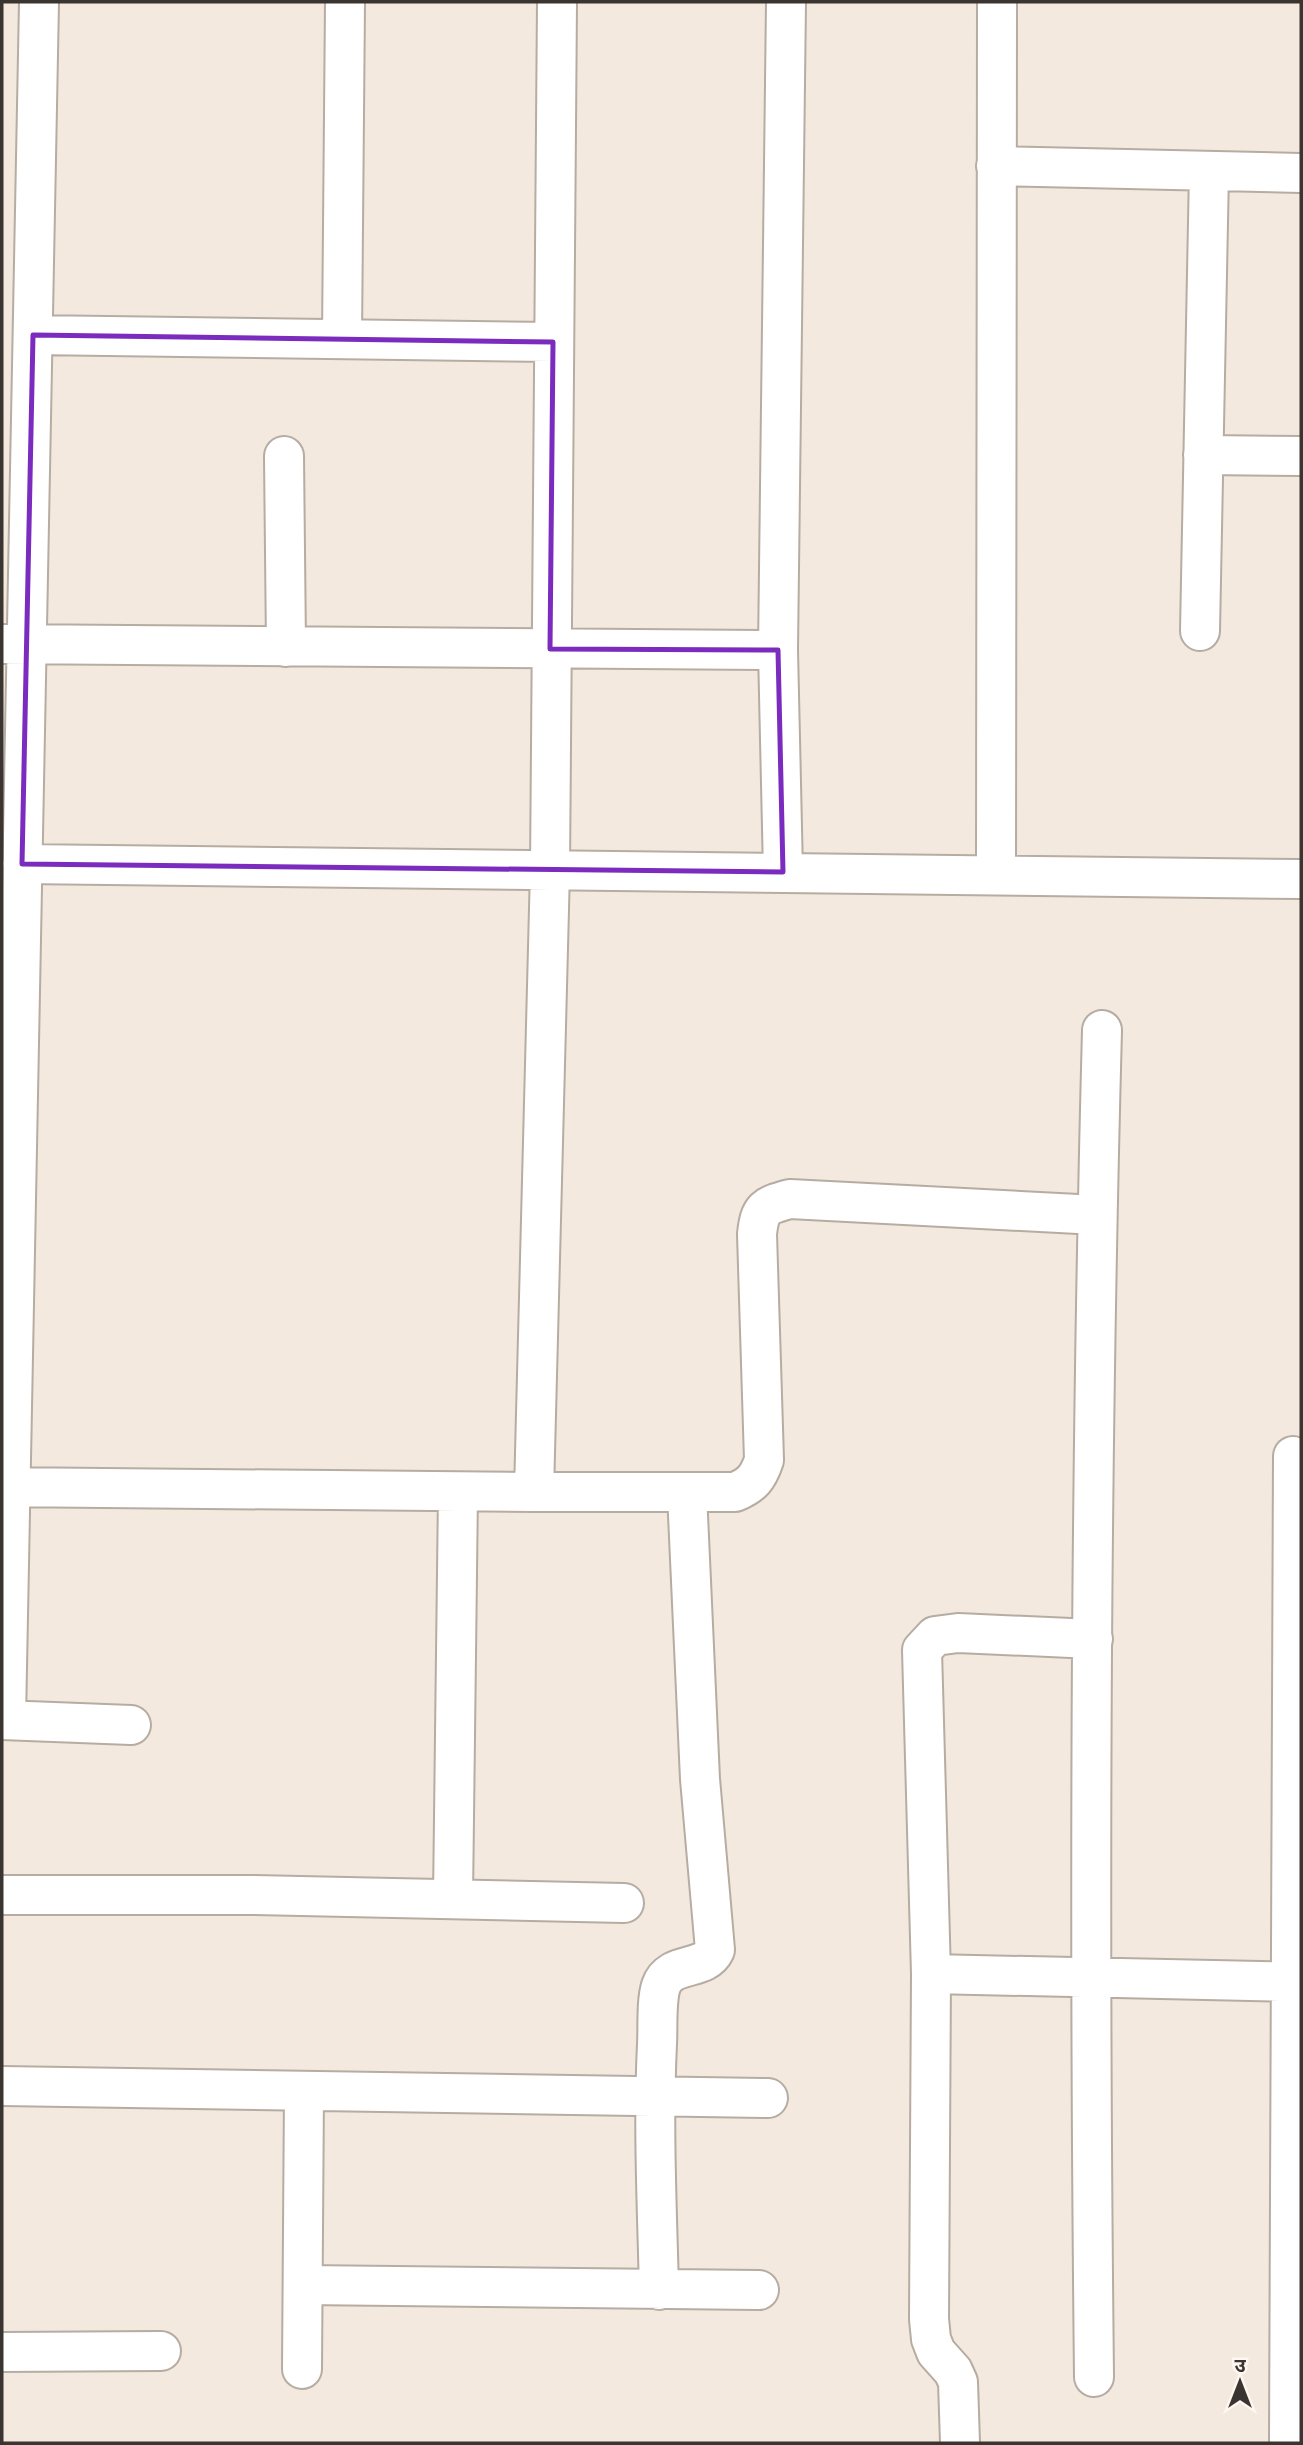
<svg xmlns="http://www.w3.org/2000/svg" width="1303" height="2445" font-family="'Roboto Condensed','Noto Sans Devanagari',sans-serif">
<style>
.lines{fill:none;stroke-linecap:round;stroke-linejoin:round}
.street-casing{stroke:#b6aca2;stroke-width:42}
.street{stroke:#fff;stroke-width:38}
.marked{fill:none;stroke:#7b2cbf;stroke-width:5;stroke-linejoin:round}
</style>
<rect width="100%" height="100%" fill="#f4e9de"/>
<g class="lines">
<g class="street-casing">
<path id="street" d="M 996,166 L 1301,173
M 33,335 L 553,342
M 342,339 L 345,2
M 1203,455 L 1301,456
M 284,456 L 286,647
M 1200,631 L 1209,171
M 2,644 L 778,650
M 22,864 L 1301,879
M 783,872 L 778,650 L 786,2
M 996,875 L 997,2
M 2,1487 L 534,1492 L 735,1492 C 752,1485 758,1478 764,1460 L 757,1234 C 760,1207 765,1206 790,1199 L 1097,1215
M 534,1492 L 550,870 L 557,2
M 2,1720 L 131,1725
M 6,1720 L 39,2
M 2,1895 L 251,1895 L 624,1903
M 453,1899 L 458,1492
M 931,1974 L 1301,1982
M 2,2086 L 768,2098
M 303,2285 L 759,2290
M 659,2290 C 657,2208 653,2126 657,2044 C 658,2028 656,2001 661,1986 C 670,1960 705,1972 715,1950 L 700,1779 L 687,1493
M 2,2352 L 161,2351
M 302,2369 L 304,2091
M 1094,2377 C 1089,1928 1090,1479 1102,1030
M 960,2443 L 958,2382 L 953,2371 L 936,2352 L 931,2339 L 929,2319 L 931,1974 L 922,1650 L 935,1636 L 958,1633 L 1093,1639
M 1289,2443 L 1293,1456"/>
</g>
<use href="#street" class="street"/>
</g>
<path class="marked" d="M 33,335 L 553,342 L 550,649 L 778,650 L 783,872 L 22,864 Z"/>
<rect width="1303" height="2445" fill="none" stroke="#3a3531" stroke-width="7"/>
<g transform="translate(1240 2382)" stroke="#fef7f1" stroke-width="5" paint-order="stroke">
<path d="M0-5L12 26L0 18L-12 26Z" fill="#3a3531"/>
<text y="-10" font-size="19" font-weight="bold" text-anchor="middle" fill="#3a3531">उ</text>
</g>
</svg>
